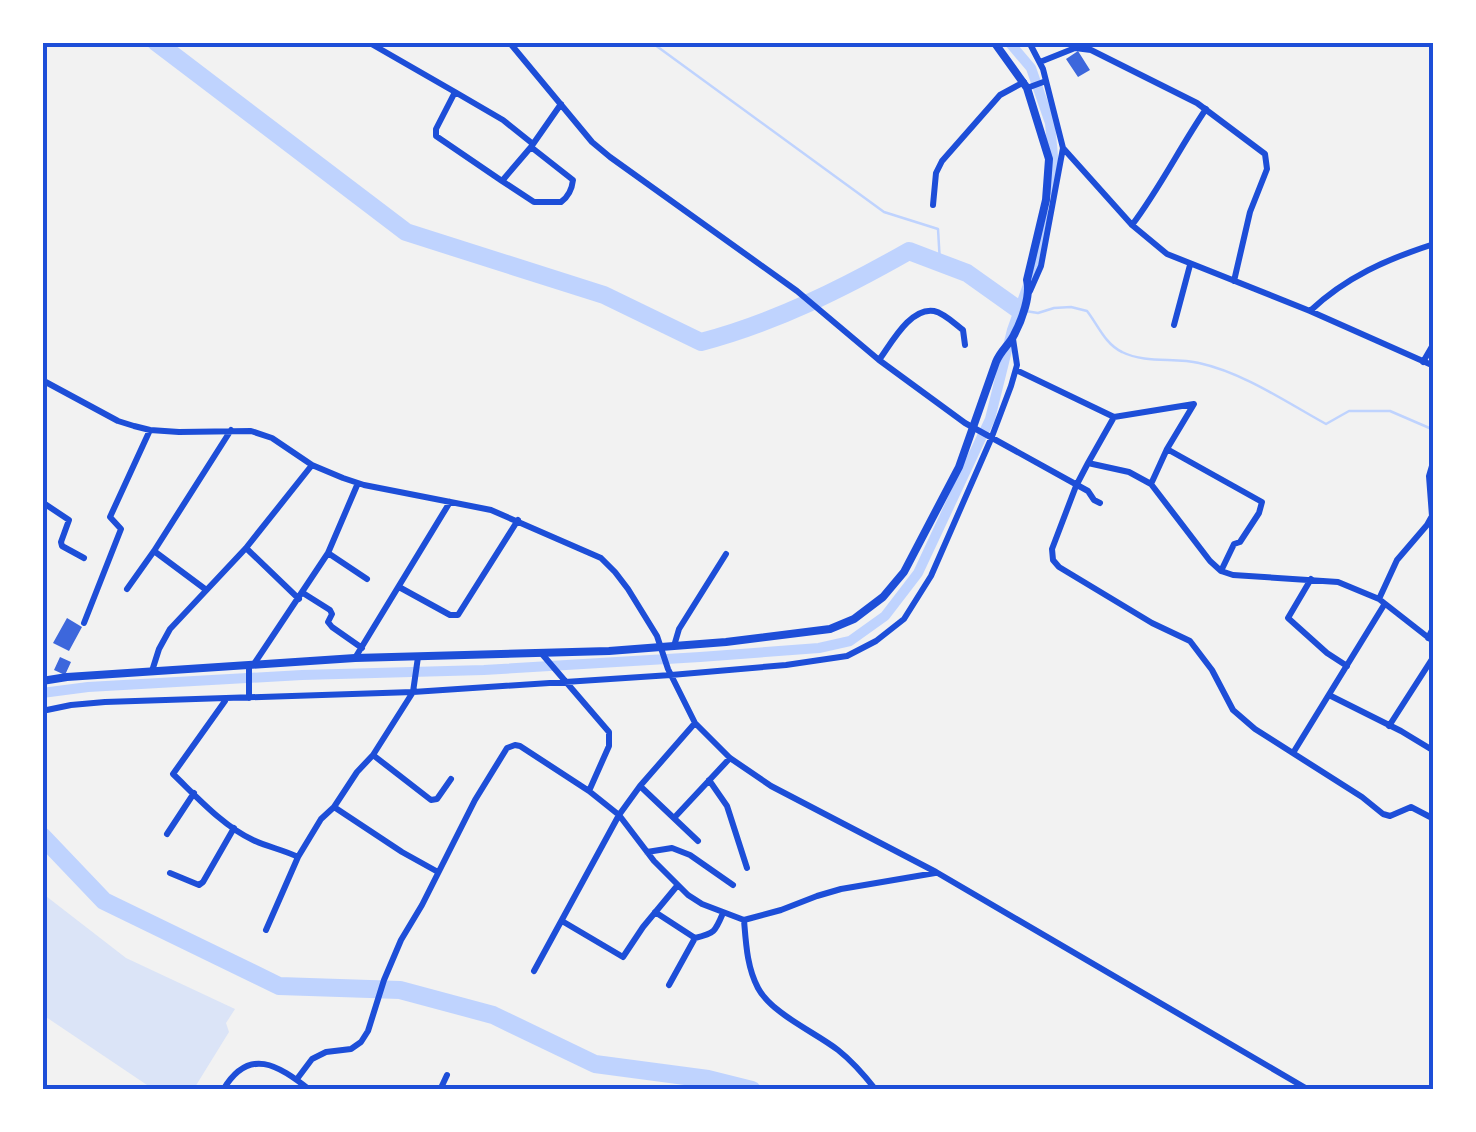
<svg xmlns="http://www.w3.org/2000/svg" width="1476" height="1132" font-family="Jost,sans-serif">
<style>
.green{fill:#dbe4f7}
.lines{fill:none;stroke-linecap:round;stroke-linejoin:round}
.stream{stroke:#bfd3fe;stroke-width:2.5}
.canal{stroke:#bfd3fe;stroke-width:10}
.river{stroke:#bfd3fe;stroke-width:18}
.building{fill:#3d67dc}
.minor{stroke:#1d4ed8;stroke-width:6}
.tertiary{stroke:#1d4ed8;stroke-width:8}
.neatline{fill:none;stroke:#1d4ed8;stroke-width:4}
</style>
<rect width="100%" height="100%" fill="#f2f2f2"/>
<path class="green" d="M 42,893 L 126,958 L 235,1009 L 226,1023 L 229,1032 L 195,1087 L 198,1089 L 153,1089 L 43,1015 Z"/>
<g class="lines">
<path class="stream" d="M 651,42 L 884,212 L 938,229 L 940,263
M 1019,310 L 1038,313 L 1054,308 L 1071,307 L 1087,311 C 1098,325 1105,344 1122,352 C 1146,364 1175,357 1199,363 C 1244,373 1286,402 1326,424 L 1349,411 L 1390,411 L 1434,430"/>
<path class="canal" d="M 1009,42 L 1031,68 L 1050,123 L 1055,178 L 1052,190
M 42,693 L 88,687 L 302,675 L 484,670 L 700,657 L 819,648 L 850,641 L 885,616 L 918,573 L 990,419 L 1012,330 L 1033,271 L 1048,216"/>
<path class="river" d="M 156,42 L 406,232 L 604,295 L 701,342 C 774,323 844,288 909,251 L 967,273 L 1019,310
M 42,836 L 104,901 L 279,986 L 400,990 L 493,1015 L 595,1064 L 708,1079 L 752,1090"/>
</g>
<path class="building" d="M 1078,51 L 1090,70 L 1078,77 L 1066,59 Z
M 67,618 L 82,627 L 69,651 L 53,643 Z
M 60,657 L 71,662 L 65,675 L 54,670 Z"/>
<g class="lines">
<path class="minor" d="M 368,42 L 455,92 L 436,129 L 436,136 L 502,181 L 531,147 L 561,104
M 509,42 L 592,142 L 610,157 L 797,291 L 879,360 L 965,423 L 1088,491 L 1094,500 L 1100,503
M 1029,42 L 1043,69 L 1063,148 L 1041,266 L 1030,291
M 1040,62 L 1075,48 L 1091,50 L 1197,103 L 1265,154 L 1267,169 L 1250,212 L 1234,281
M 1027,88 L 1046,81
M 455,92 L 503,120 L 533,144
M 1063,148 L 1132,225 L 1167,254 L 1310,311 L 1434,366
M 502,181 L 534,202 L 561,202 C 568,197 572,189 573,180 L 531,147
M 933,205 L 936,173 L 942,161 L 1000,95 L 1024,82
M 1132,225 C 1160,188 1180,147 1206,109
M 1310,311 C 1346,277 1387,259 1434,244
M 1174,325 L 1190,265
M 879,360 C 891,344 910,307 934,311 C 944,313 955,324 963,330 L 965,345
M 1423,362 L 1434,343
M 1016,370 L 1114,417 L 1194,404 L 1167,449
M 42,380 L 118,421 L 134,426 L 150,430 L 179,432 L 251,431 L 272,438 L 312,465 L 343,478 L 364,485 L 491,510 L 601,558 L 615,572 L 628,589 L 657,636 L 668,669 L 695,723 L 730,758 L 771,786 L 936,872 L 1309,1090
M 1088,463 L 1114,417
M 1151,484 L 1167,449 L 1262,502 L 1259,513 L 1240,542 L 1234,544 L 1221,571
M 42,502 L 69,520 L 61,542 L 62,546 L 84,558
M 246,548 L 299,599
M 154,551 L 205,589
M 328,553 L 367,579
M 1311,579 L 1288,618 L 1327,653 L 1347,666
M 399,587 L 450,615 L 458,615 L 518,520
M 127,589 L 154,551 L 231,430
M 303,593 L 330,610 L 332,614 L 328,622 L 332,627 L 362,648
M 1379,599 L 1397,560 L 1427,525 L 1432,516 L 1429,476 L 1434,459
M 84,623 L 121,529 L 110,517 L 150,430
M 1428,638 L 1434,626
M 1434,642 L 1379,599 L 1338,582 L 1233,575 L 1221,571 L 1210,561 L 1151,484 L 1129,472 L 1088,463 L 1076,486 L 1052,549 L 1053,560 L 1059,567 L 1152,623 L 1190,641 L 1212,670 L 1233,710 L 1255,729 L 1362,797 L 1383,814 L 1390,816 L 1411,807 L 1434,819
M 674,646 L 679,629 L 726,554
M 542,654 L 609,732 L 609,746 L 589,791 L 619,815 L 654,861 L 688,895 L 702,904 L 744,920 L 781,910 L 817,896 L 841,889 L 935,873
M 418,657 L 413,692 L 373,755 L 357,772 L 334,807 L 402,852 L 438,872
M 355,658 L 450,502
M 254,664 L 328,553 L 358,483
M 249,666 L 249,698
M 152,671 L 159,649 L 170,629 L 246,548 L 312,465
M 1329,695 L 1401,731 L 1434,751
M 225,701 L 173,774 C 197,797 223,826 253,840 C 268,847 284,850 298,857 L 321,819 L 334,807
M 42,711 L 71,705 L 105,702 L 413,692 L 671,675 L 786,665 L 847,656 L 876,641 L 904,619 L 931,576 L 991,439 L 1011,386 L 1017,365 L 1013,339
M 1389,726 L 1434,656
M 1293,753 L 1384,605
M 373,755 L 431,800 L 437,799 L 451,779
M 709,780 L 727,806 L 747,868
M 640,786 L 698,841
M 674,818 L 730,758
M 167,834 L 194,793
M 647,852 L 672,848 L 690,855 L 733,885
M 170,873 L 199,885 L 203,882 L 234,828
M 655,912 L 695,938
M 744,920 C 746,944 747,967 758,988 C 772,1014 815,1032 838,1050 C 852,1061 865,1076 876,1090
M 562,921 L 623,957 L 643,927 L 677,886
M 266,930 L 298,857
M 534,971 L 619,815 L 640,786 L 695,723
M 669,985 L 695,938 C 715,933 715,932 723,913
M 297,1079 L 312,1059 L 326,1052 L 351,1049 L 361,1042 L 368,1031 L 384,980 L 401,940 L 422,905 L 475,800 L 507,748 L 515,745 L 520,746 L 589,791
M 223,1090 C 249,1046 278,1065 310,1090
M 440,1090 L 447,1075"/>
<path class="tertiary" d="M 42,681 L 67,677 L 355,658 L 609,651 L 726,642 L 830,629 L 854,619 L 883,597 L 904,572 L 959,467 L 996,362 C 1001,350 1009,345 1014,335 C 1022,320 1031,295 1027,280 L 1046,200 L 1049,159 L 1027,88 L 994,42"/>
</g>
<rect width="1476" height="1132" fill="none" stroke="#ffffff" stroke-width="90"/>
<rect x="45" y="45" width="1386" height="1042" class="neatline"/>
</svg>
